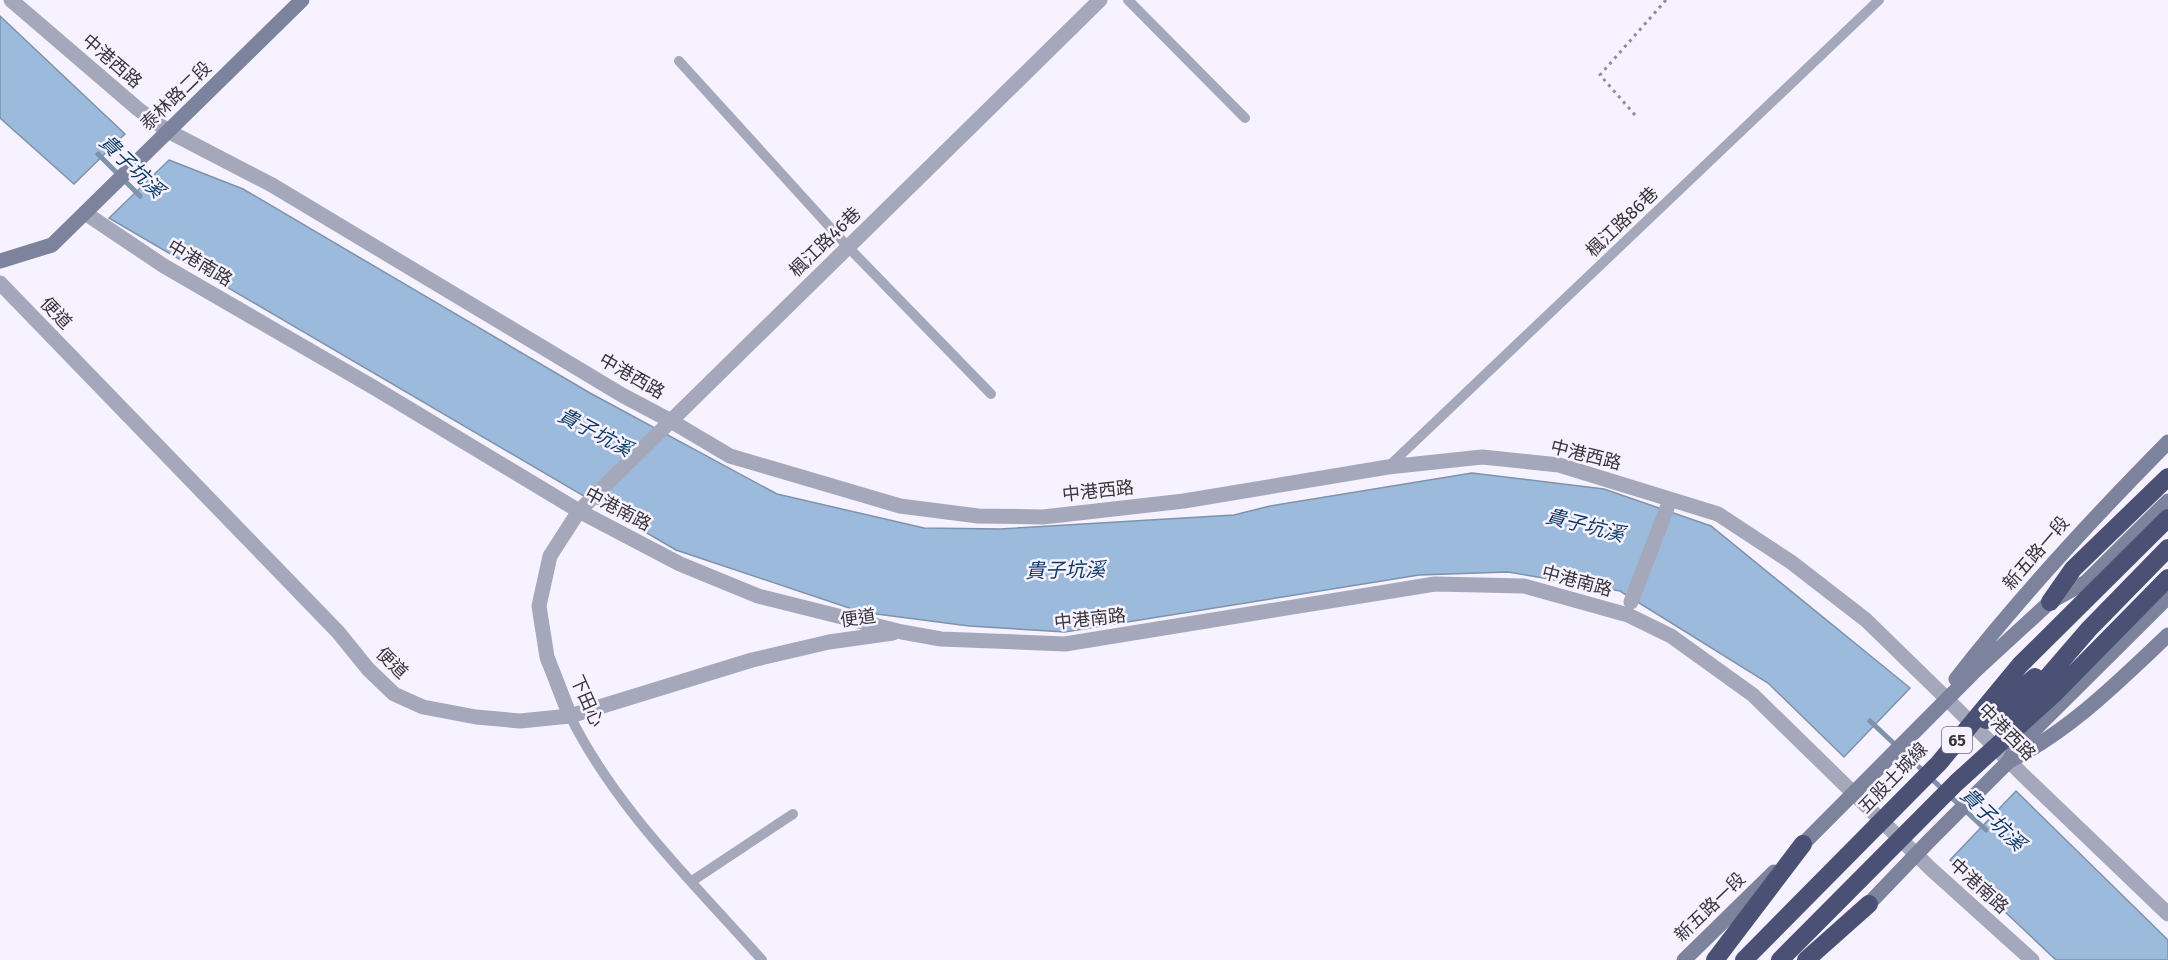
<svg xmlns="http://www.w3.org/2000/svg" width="2168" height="960" font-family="'Fira Sans','Noto Sans TC',sans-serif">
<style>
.water{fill:#9cbadc;stroke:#7e92ab;stroke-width:1.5}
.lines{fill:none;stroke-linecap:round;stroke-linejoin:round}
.stream{stroke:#7e92ab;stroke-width:5}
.path{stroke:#908c95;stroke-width:3;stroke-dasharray:3 4.5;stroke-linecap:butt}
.lane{stroke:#a4a8ba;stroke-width:10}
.street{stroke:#a4a8ba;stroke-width:15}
.secondary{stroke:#7d839c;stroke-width:15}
.highway{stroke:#4b5174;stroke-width:18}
.labels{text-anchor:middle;stroke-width:5;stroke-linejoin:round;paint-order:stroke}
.shield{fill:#f7f2ff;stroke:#716e75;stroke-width:1.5}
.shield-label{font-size:16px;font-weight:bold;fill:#37353a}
.street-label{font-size:18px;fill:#37353a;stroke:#f7f2ff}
.water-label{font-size:20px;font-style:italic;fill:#0d3b65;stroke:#f7f2ff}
</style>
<rect width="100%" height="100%" fill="#f7f2ff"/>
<path class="water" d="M 0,16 L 125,134 L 74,184 L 0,118 Z
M 169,160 L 243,189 L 590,393 L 777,494 L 924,528 L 1000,529 L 1234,515 L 1270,506 L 1472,473 L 1604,489 L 1711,526 L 1910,688 L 1844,757 L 1768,683 L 1620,591 L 1508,572 L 1419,575 L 1065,632 L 969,626 L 861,612 L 676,550 L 109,218 Z
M 2016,791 L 2168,940 L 2168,960 L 2056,960 L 1950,860 Z"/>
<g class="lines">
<path class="stream" d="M 98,154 L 140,196
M 1870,721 L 1986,830"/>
<path class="path" d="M 1635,115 L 1600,75 L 1666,0"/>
<path class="lane" d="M 1128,0 L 1245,118
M 679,61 L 848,247 L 991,394
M 1388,467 L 1879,0
M 570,716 C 616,809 694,883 762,960
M 692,881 L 793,814"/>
<path class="street" d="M 11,0 L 138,109 L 168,131 L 272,185 L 622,395 L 671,421 L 730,456 L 900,506 L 978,516 L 1043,517 L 1184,501 L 1388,467 L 1482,457 L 1559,465 L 1718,514 L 1791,562 L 1866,620 L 1947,699 L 2023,775 L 2168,914
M 85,213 L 164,266 L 373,387 L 579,511 L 680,564 L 758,596 L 902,632 L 941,639 L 1065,644 L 1435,584 L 1524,586 L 1628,615 L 1671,636 L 1753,695 L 1931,869 L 2032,960
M 0,283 L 338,632 L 368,669 L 394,694 L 423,707 L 476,717 L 520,721 L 570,716 L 752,660 L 829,642 L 893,633
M 1631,602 L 1667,508
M 570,716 L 547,657 L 539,606 L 550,556 L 579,511 L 1100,0"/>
<path class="secondary" d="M 0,261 L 52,245 L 302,0
M 1956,679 C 2021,595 2093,518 2168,442
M 2009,761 C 2070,731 2119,681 2168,635
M 1796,851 L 1977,669 L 2050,602 L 2086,582 L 2168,501
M 1861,912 L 1929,841 L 2009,761 L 2015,749 L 2168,597
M 1684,960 L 1774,872"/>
<path class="highway" d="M 2050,602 L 2073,569 L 2168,477
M 1986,720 L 2035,677
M 2007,724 L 2088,630 L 2168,548
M 1715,960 L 1803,844
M 1744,960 L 1939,763 L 2020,665 L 2168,518
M 1780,960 L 1956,783 L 2055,693 L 2168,578
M 1806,960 L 1869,904"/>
</g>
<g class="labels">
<rect class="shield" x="1942" y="727" width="30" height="26" rx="4.5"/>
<g class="shield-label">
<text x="1957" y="746">65</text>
</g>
<g class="street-label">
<text transform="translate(112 61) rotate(41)" y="6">中港西路</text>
<text transform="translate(176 96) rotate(-44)" y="6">泰林路二段</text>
<text transform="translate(1622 222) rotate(-44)" y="6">楓江路86巷</text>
<text transform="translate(825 242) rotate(-44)" y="6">楓江路46巷</text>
<text transform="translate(200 263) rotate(31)" y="6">中港南路</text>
<text transform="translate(56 313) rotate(46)" y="6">便道</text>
<text transform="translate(632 376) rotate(30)" y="6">中港西路</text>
<text transform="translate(1586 455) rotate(14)" y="6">中港西路</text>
<text transform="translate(1098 491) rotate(-6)" y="6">中港西路</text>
<text transform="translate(618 509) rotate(28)" y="6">中港南路</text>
<text transform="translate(2036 553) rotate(-49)" y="6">新五路一段</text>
<text transform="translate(1577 581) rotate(15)" y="6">中港南路</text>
<text transform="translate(858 618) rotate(-8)" y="6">便道</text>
<text transform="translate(1090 619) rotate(-6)" y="6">中港南路</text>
<text transform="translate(392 663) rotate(44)" y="6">便道</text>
<text transform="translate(587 701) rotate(66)" y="6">下田心</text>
<text transform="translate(2007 732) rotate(45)" y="6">中港西路</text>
<text transform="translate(1893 778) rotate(-46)" y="6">五股土城線</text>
<text transform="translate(1979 886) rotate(42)" y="6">中港南路</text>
<text transform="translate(1710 907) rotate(-44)" y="6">新五路一段</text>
</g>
<g class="water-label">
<text transform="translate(132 166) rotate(44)" y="7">貴子坑溪</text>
<text transform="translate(595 432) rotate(28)" y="7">貴子坑溪</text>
<text transform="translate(1585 525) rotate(14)" y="7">貴子坑溪</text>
<text transform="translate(1065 570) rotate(-1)" y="7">貴子坑溪</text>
<text transform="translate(1993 819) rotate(44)" y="7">貴子坑溪</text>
</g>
</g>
</svg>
